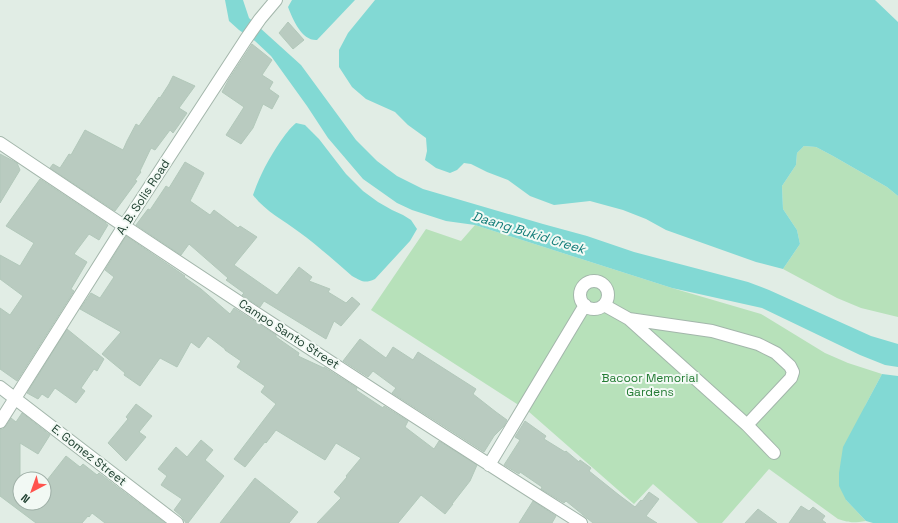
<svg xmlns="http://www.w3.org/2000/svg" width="898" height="523" font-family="'Space Grotesk',sans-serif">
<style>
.green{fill:#b7e1ba}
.water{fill:#82d9d4}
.building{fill:#b9cbc0;stroke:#b2c8ba}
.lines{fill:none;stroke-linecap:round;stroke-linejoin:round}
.minor-casing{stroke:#a3b6ab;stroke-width:14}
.minor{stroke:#fff;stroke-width:12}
.labels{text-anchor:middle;stroke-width:4;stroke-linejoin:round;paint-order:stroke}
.street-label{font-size:12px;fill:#1f4030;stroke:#f2f9f4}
.park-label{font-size:12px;fill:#247c34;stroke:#f2f9f4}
.water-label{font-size:13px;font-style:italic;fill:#127d79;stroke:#f2f9f4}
</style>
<rect width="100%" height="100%" fill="#e1ede5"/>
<path class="green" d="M 804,146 L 816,147 L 833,156 L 887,187 L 898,196 L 898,317 L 861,308 L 837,298 L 783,269 L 800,244 L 797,230 L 783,209 L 782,186 L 796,165 L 797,153 Z
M 475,225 L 672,288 L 761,314 L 825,353 L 848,363 L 882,374 L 865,406 L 846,500 L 866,521 C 853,523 850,523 838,519 L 769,469 L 722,523 L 698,523 L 653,484 L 634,504 L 528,411 L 371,310 L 426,229 L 461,241 Z"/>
<path class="water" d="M 225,0 L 243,0 L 249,18 L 301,65 L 356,140 L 377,161 L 397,176 L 423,189 L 543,224 L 587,236 L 634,252 L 748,282 L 769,290 L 871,336 L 898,344 L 898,367 L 885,365 L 860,355 L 762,308 L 672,288 L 475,225 L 446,221 L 412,210 L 397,203 L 363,179 L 328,138 L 307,106 L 271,56 L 255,41 L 239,30 L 229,21 Z
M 292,0 L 355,0 L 317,40 C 302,41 293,20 288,7 Z
M 375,0 L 875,0 L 898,22 L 898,196 L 887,187 L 833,156 L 816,147 L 804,146 L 797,153 L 796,165 L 782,186 L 783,209 L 797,230 L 800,244 L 783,269 L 756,262 L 666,230 L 646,219 L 623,210 L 590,201 L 554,205 L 530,196 L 508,180 L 487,172 L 471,164 L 464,163 L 457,170 L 450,173 L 436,168 L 425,160 L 427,151 L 426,138 L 408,125 L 395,112 L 366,99 L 352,87 L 339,67 L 339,50 L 348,33 Z
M 296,123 L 305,125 L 319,139 L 346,174 L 363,191 L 378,202 L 392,210 L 403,215 L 411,220 L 417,229 L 410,241 L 375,279 C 364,284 362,281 352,276 C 335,261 318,246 299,232 C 283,220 265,211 253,195 C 260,175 268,160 280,142 C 285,135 289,129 296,123 Z
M 882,374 L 898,376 L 898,523 L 873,523 L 866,521 L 846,500 L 839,486 L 839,473 L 843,447 Z"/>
<path class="building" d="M 288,22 L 304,40 L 293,49 L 279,33 Z
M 252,44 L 272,60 L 262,75 L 273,82 L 269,89 L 279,96 L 272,109 L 263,104 L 253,128 L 241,144 L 226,135 L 237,118 L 244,107 L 222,92 L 229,79 Z
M 173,76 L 195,86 L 179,108 L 187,113 L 178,126 L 173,133 L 170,130 L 155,150 L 151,148 L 140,171 L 141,172 L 135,180 L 137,181 L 115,211 L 50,168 L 53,164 L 60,168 L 69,154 L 71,155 L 85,130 L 123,150 L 127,141 L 136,124 L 139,126 L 159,97 L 160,98 L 169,84 Z
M 0,154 L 17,163 L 20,170 L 0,203 Z
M 185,162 L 204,173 L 190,201 L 210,215 L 214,210 L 238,228 L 240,226 L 257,237 L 234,265 L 277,295 L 299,267 L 312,277 L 309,281 L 330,289 L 328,292 L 346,303 L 352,297 L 360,304 L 341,326 L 334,321 L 326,339 L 264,301 L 260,307 L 242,295 L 244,293 L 226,280 L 228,278 L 189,244 L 181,255 L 136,225 L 148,209 L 150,210 L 166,186 L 169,188 Z
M 40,179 L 106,223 L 106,224 L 108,225 L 99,240 L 89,234 L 74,254 L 87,262 L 71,289 L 74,291 L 17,381 L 0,369 L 0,308 L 10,315 L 23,296 L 0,279 L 0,255 L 20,266 L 34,243 L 6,226 Z
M 126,236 L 185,276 L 184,277 L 201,289 L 230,314 L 234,308 L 276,335 L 276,337 L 299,353 L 298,356 L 324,368 L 324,367 L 357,388 L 356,390 L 383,408 L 384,406 L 408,421 L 405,427 L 434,449 L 439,441 L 477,465 L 470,481 L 452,504 L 453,504 L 445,514 L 421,495 L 398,523 L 317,523 L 341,498 L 334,492 L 347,477 L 346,476 L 361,458 L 336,443 L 325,460 L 276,430 L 266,443 L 265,442 L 245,467 L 234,459 L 276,404 L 261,392 L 265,386 L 237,367 L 241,361 L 225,350 L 225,349 L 208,336 L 199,348 L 191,342 L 177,367 L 160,358 L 140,386 L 124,375 L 125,373 L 102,354 L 121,332 L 80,309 L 91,293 L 100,298 L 114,277 L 105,270 Z
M 67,329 L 104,359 L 97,371 L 94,369 L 81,388 L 85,391 L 76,403 L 55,388 L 48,398 L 42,394 L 38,399 L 27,393 Z
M 360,339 L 386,358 L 393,347 L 413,360 L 418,352 L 476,389 L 473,394 L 496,412 L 507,420 L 504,426 L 494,436 L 484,452 L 392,393 L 396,388 L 373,371 L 368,377 L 343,361 Z
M 136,404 L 152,416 L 139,432 L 146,437 L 126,461 L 108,443 L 128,419 L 126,417 Z
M 22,413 L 50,435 L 38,454 L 20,443 L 20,503 L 44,503 L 44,484 L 66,456 L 80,467 L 83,464 L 97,475 L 99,473 L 165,523 L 105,523 L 92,513 L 89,517 L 88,516 L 82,523 L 36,523 L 0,496 L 0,429 L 3,429 L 6,426 L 11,418 L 16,422 Z
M 525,421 L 546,436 L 544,439 L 565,452 L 566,451 L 579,462 L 580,460 L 591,468 L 589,471 L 619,495 L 635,507 L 641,500 L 642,501 L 649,492 L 659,499 L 646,516 L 657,523 L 593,523 L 566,501 L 564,503 L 541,489 L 542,487 L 520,472 L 519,474 L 504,465 L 520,440 L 515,437 Z
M 201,440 L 213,450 L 205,460 L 224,476 L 188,523 L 186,523 L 182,517 L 174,510 L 182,499 L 161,485 L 167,476 L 158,469 L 176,447 L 187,457 Z
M 255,478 L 298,512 L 289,523 L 220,523 Z
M 533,501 L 556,516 L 552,523 L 519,523 Z
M 801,506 L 809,511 L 813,507 L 825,516 L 822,520 L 826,523 L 789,523 Z
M 758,509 L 777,523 L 745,523 Z"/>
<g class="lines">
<g class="minor-casing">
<path id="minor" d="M 0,143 C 192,272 385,399 581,523
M580 295a14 14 0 1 1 28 0a14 14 0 1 1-28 0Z
M 604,305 L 629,319 L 747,425 L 774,453
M 629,319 L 712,331 L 758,344 L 776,353 L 790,366 L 793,372 L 791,378 L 747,425
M 0,387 L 177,523
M 0,422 L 124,226 L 246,39 L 260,19 L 276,0
M 489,465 L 585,305"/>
</g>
<use href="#minor" class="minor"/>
</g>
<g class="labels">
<g class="street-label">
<text transform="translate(143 197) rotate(-57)" y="4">A. B. Solis Road</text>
<text transform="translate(289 334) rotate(33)" y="4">Campo Santo Street</text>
<text transform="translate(89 455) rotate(38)" y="4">E. Gomez Street</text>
</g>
<g class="park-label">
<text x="650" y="382">Bacoor Memorial<tspan x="650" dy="14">Gardens</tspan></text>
</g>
<g class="water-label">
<text transform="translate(529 232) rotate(17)" y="5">Daang Bukid Creek</text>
</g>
</g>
<g transform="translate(32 491) rotate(221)"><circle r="19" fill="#f2f9f4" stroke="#9eafa6"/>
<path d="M0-3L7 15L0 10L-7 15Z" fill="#ff534d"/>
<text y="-6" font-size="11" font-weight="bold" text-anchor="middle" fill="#1f4030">N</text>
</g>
</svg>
